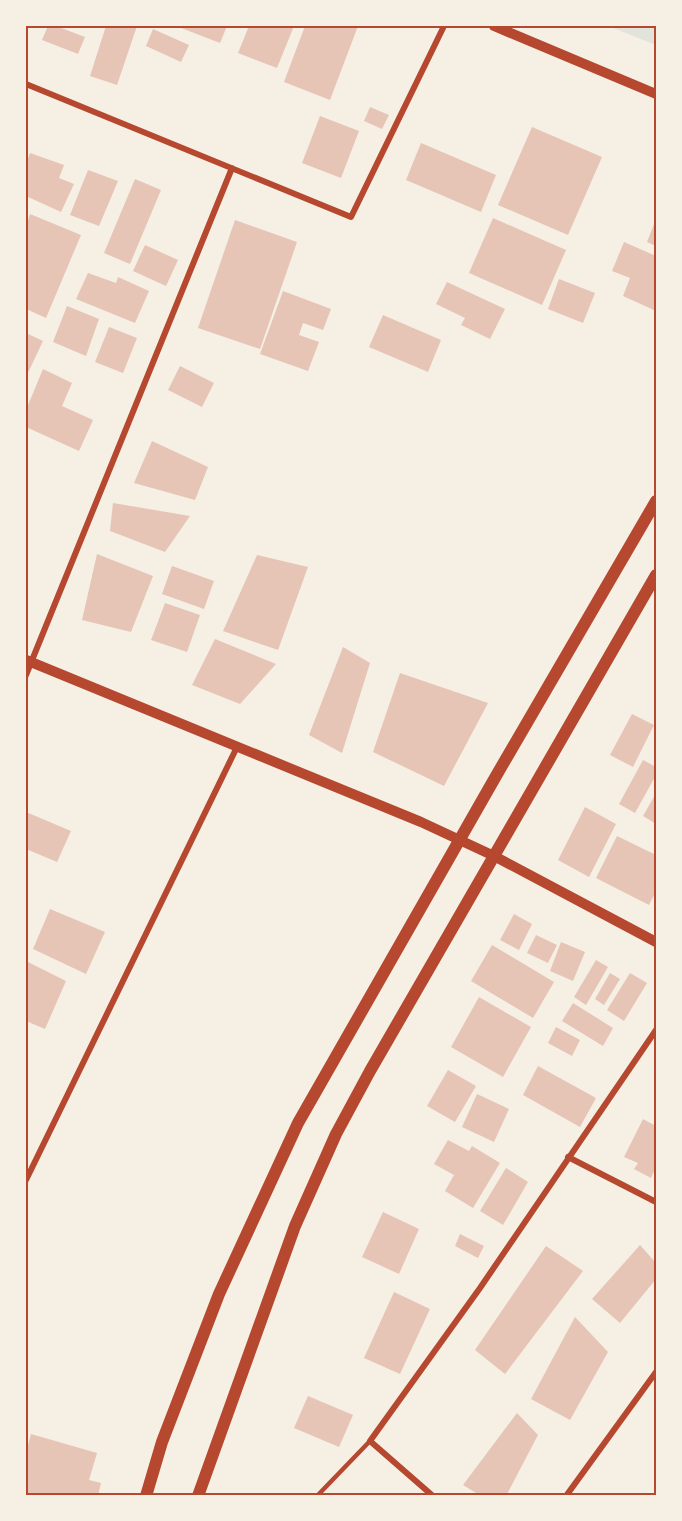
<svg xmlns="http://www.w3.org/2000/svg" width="682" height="1521" font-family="Barlow,sans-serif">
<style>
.green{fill:#e2e4dc}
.building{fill:#e6c5b7}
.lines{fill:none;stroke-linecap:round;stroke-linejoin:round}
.service{stroke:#b5482f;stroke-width:4.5}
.minor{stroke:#b5482f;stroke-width:6}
.tertiary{stroke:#b5482f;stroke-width:10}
.secondary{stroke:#b5482f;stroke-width:12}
.neatline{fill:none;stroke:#b5482f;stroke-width:2}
</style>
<rect width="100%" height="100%" fill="#f6efe4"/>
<path class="green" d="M 608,26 L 656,26 L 656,45 Z"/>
<path class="building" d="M 48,26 L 56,26 L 85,37 L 78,54 L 42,40 Z
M 106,26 L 137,26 L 117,85 L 90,76 Z
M 176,26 L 227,26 L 220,43 Z
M 249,26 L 294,26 L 277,68 L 238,53 Z
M 305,26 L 358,26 L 330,100 L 284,82 Z
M 153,29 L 189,45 L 181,62 L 146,46 Z
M 370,107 L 389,115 L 382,129 L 364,121 Z
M 320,116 L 359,131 L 341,178 L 302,163 Z
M 532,127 L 602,157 L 568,235 L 498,205 Z
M 421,143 L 496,175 L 481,212 L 406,180 Z
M 30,153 L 64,165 L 59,178 L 74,184 L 61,212 L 26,196 L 26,164 Z
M 88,170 L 118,181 L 99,226 L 70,215 Z
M 135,179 L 161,190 L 130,264 L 104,253 Z
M 30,214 L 81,235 L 46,318 L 26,309 L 26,227 Z
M 493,218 L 566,250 L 542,305 L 469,273 Z
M 656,219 L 656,246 L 647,242 Z
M 235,220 L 297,242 L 260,349 L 198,328 Z
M 624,242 L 656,256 L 656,311 L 623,296 L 630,278 L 612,271 Z
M 145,245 L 178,260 L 166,286 L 133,271 Z
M 88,273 L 116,283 L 118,277 L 149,291 L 135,323 L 76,299 Z
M 559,279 L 595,293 L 583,323 L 548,309 Z
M 447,282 L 505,309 L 490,339 L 461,325 L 465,318 L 436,304 Z
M 283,291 L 331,309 L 323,330 L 303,323 L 299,335 L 319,342 L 308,371 L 260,354 Z
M 67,306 L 99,319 L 86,356 L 53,342 Z
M 383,315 L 441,340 L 428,372 L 369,347 Z
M 109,327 L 137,338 L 123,373 L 95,362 Z
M 26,333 L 43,341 L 26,377 Z
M 180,366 L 214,383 L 202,407 L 168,390 Z
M 43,369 L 72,383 L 62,406 L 93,420 L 79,451 L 26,427 L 26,410 Z
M 152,441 L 208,467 L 195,500 L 134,483 Z
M 113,503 L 190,516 L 165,552 L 110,531 Z
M 97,554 L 153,576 L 131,632 L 82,620 Z
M 257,555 L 308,567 L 278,650 L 223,631 Z
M 172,566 L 214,581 L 204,609 L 162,594 Z
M 165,603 L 200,615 L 187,652 L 151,640 Z
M 215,639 L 276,664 L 240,704 L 192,685 Z
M 343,647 L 370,663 L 342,753 L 309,735 Z
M 400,673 L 488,703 L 444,786 L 373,752 Z
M 632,714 L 654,725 L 633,767 L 610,755 Z
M 643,760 L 656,767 L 656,775 L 635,813 L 619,804 Z
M 656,793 L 656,824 L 643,816 Z
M 585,807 L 616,824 L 589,877 L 558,860 Z
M 26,812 L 71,831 L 57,862 L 26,849 Z
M 617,836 L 656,855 L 656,891 L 649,905 L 596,878 Z
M 50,909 L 105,932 L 86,974 L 33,949 Z
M 514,914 L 532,924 L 519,950 L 500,940 Z
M 536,935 L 557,945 L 548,963 L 527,953 Z
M 561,942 L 585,952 L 573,981 L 550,971 Z
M 492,945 L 554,982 L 533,1018 L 471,981 Z
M 596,960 L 608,967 L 586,1005 L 574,997 Z
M 26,961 L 66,981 L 45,1029 L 26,1021 Z
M 610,973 L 620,979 L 604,1005 L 595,999 Z
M 630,973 L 647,983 L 624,1021 L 607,1010 Z
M 479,997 L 531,1027 L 503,1077 L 451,1047 Z
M 573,1003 L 613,1028 L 603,1046 L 562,1021 Z
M 556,1027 L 580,1040 L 572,1056 L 548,1043 Z
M 538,1066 L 596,1098 L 580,1127 L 523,1095 Z
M 448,1070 L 476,1086 L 455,1122 L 427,1106 Z
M 477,1094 L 509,1109 L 494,1142 L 462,1127 Z
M 643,1119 L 656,1126 L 656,1167 L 651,1178 L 634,1169 L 638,1163 L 624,1157 Z
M 448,1140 L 469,1151 L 472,1146 L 500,1163 L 473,1208 L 445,1191 L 454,1175 L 434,1164 Z
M 506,1168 L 528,1182 L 503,1225 L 480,1211 Z
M 383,1212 L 419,1229 L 399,1274 L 362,1257 Z
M 460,1234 L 484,1246 L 478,1258 L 455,1246 Z
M 640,1245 L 656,1263 L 656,1279 L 620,1323 L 592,1299 Z
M 546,1246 L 583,1271 L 505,1374 L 475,1350 Z
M 394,1292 L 430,1309 L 400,1374 L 364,1358 Z
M 575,1317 L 608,1352 L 570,1420 L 531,1399 Z
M 308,1396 L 353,1415 L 339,1447 L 294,1428 Z
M 517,1413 L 538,1435 L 506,1496 L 481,1496 L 463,1485 Z
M 31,1434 L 97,1453 L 89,1480 L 101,1483 L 98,1496 L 26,1496 L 26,1453 Z"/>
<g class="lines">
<path class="service" d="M 317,1496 L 370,1441"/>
<path class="minor" d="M 26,84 L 351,217 L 444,26
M 26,675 L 232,168
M 568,1157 L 656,1202
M 26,1180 L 237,747
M 433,1496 L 370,1441 L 480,1288 L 656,1030
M 566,1496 L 656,1372"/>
<path class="tertiary" d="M 494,26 L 656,94
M 26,660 L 421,822 L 494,856 L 656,942"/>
<path class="secondary" d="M 146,1496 L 162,1442 L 219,1294 L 298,1123 L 496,776 L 656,501
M 198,1496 L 295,1226 L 336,1134 L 370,1071 L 656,575"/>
</g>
<rect width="682" height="1521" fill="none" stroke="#f6efe4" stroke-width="54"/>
<rect x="27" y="27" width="628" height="1467" class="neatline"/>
</svg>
